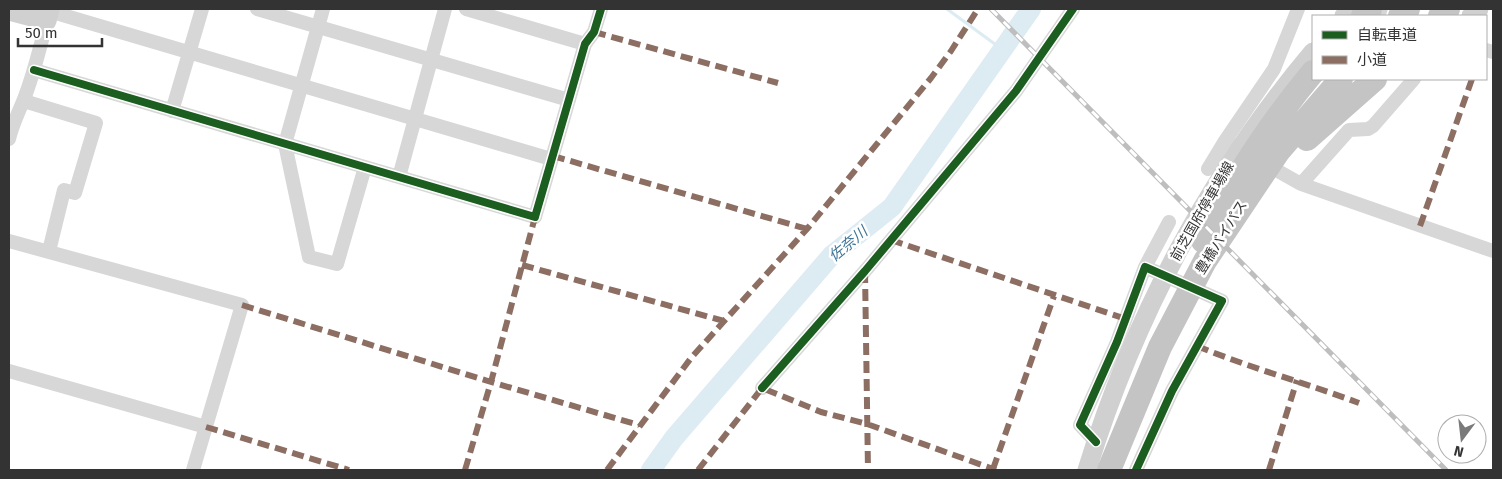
<svg xmlns="http://www.w3.org/2000/svg" width="1502" height="479" font-family="'Fira Sans','Noto Sans JP',sans-serif">
<style>
.lines{fill:none;stroke-linecap:round;stroke-linejoin:round}
.stream{stroke:#ddebf3;stroke-width:3}
.river{stroke:#ddebf3;stroke-width:20}
.secondary-tunnel{stroke:#d6d6d6;stroke-width:19;stroke-dasharray:19 9;stroke-linecap:butt}
.street{stroke:#d7d7d7;stroke-width:14}
.secondary{stroke:#d0d0d0;stroke-width:19}
.highway{stroke:#c4c4c4;stroke-width:24}
.rail-casing{stroke:#bebebe;stroke-width:5}
.rail{stroke:#fff;stroke-width:3;stroke-dasharray:9;stroke-linecap:butt}
.quiet{stroke:#8d6e63;stroke-width:6;stroke-dasharray:12 6;stroke-linecap:butt}
.cycleway-casing{stroke:#fff;stroke-width:11}
.cycleway{stroke:#1b5e20;stroke-width:8}
.labels{text-anchor:middle;stroke-width:5;stroke-linejoin:round;paint-order:stroke}
.street-label{font-size:14px;fill:#333;stroke:#fff}
.water-label{font-size:15px;font-style:italic;fill:#3f7597;stroke:#fff}
</style>
<rect width="100%" height="100%" fill="#fff"/>
<g class="lines">
<path class="stream" d="M 947,9 L 1003,50"/>
<path class="river" d="M 651,470 L 674,438 L 832,255 L 892,207 L 1031,9"/>
<path class="secondary-tunnel" d="M 1368,9 L 1389,16"/>
<path class="street" d="M 257,9 L 569,100
M 323,9 L 285,144 L 309,257 L 337,264 L 365,167
M 466,9 L 585,44
M 1298,9 L 1274,69 L 1225,141 L 1301,184 L 1349,130 L 1368,129 L 1373,126 L 1414,79
M 49,11 L 551,159
M 1486,50 L 1493,52
M 34,70 L 535,217 L 585,44 L 594,32 L 601,9
M 24,101 L 96,123 L 75,193 L 64,190 L 49,251
M 172,111 L 202,9
M 9,139 C 13,123 18,114 24,99 C 34,74 40,47 47,21
M 1208,169 L 1225,141
M 399,177 L 445,9
M 1301,184 L 1493,251
M 9,241 L 242,305 L 193,470
M 1145,267 L 1169,222
M 9,371 L 206,427
M 762,388 L 865,271 L 1016,91 L 1073,9
M 1096,442 L 1080,425 L 1117,342 L 1145,267 L 1222,301 L 1172,391 L 1136,470"/>
<path class="secondary" d="M 9,11 L 47,21 L 50,9
M 1344,16 L 1352,9
M 1471,16 L 1479,9
M 1087,470 C 1134,317 1210,174 1313,52"/>
<path class="highway" d="M 1363,16 L 1370,9
M 1400,16 L 1408,9
M 1440,16 L 1448,9
M 1307,139 L 1375,79
M 1203,241 C 1233,179 1269,125 1313,72
M 1109,470 L 1160,347 L 1205,261 L 1278,152 L 1341,79"/>
<g class="rail-casing">
<path id="rail" d="M 991,9 L 1446,470"/>
</g>
<use href="#rail" class="rail"/>
<path class="quiet" d="M 594,32 L 778,83
M 553,156 L 807,229
M 1420,226 L 1472,79
M 891,240 L 1126,319
M 522,265 L 724,321
M 865,271 L 868,470
M 242,305 L 491,382 L 639,425
M 1197,346 C 1250,368 1306,383 1359,403
M 206,427 L 349,470
M 993,469 L 1054,296
M 465,470 L 491,382 L 535,217
M 607,470 L 691,358 L 807,229 L 931,78 L 951,51 L 978,9
M 698,470 L 762,388 L 821,412 L 867,424 L 996,470
M 1269,470 L 1297,380"/>
<g class="cycleway-casing">
<path id="cycleway" d="M 34,70 L 535,217 L 585,44 L 594,32 L 601,9
M 762,388 L 865,271 L 1016,91 L 1073,9
M 1096,442 L 1080,425 L 1117,342 L 1145,267 L 1222,301 L 1172,391 L 1136,470"/>
</g>
<use href="#cycleway" class="cycleway"/>
</g>
<g class="labels">
<g class="street-label">
<text transform="translate(1202 211) rotate(-60)" y="5">前芝国府停車場線</text>
<text transform="translate(1221 237) rotate(-58)" y="5">豊橋バイパス</text>
</g>
<g class="water-label">
<text transform="translate(848 244) rotate(-40)" y="5">佐奈川</text>
</g>
</g>
<rect width="1502" height="479" fill="none" stroke="#333333" stroke-width="20"/>
<rect x="1312" y="15" width="175" height="65" fill="#ffffff" stroke="#adadad"/>
<rect x="1322" y="31" width="25" height="8" fill="#1b5e20" stroke="#adadad"/>
<text x="1357" y="40" font-size="15" fill="#333333">自転車道</text>
<rect x="1322" y="56" width="25" height="8" fill="#8d6e63" stroke="#adadad"/>
<text x="1357" y="65" font-size="15" fill="#333333">小道</text>
<g transform="translate(1462 439) rotate(195)"><circle r="24" fill="#ffffff" stroke="#adadad"/>
<path d="M0-4L9 19L0 12L-9 19Z" fill="#7a7a7a"/>
<text y="-8" font-size="14" font-weight="bold" text-anchor="middle" fill="#333333">N</text>
</g>
<path d="M18 38v8h84v-8" fill="none" stroke="#333333" stroke-width="2.5"/>
<text x="25" y="38" font-size="15" fill="#333333" stroke="#ffffff" stroke-width="4" paint-order="stroke">50 m</text>
</svg>
